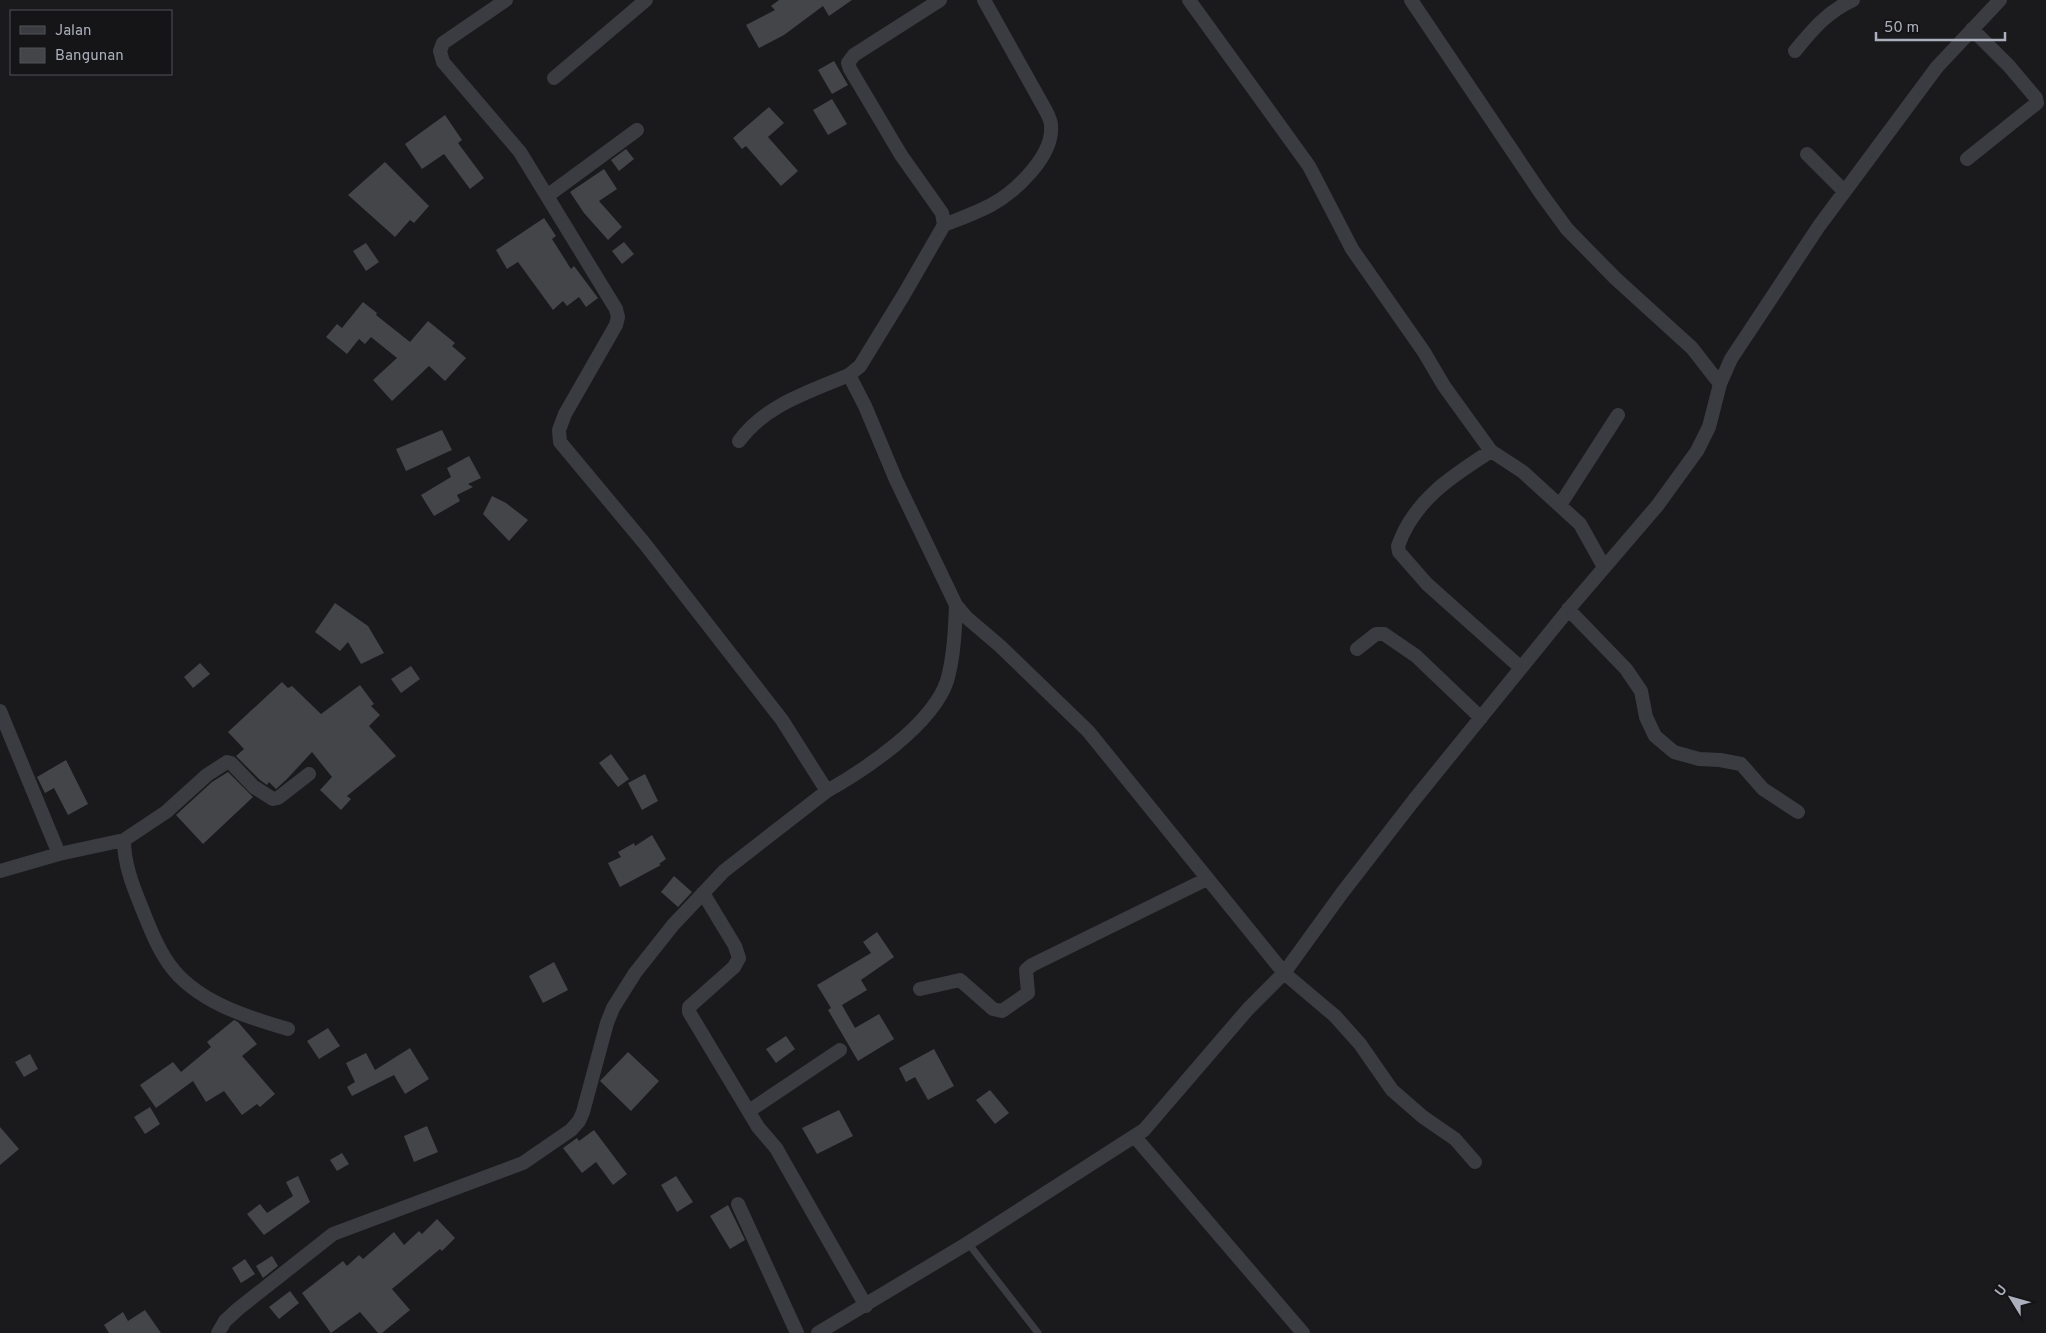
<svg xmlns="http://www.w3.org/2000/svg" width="2046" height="1333" font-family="Overpass,sans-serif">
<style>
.building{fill:#444549}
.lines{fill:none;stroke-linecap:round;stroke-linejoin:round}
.service{stroke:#3b3c42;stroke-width:7}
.minor{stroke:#3b3c42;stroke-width:14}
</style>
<rect width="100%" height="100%" fill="#1a1a1c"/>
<path class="building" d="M 779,0 L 852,0 L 829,16 L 823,6 L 784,35 L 759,48 L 746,25 L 775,10 L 771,6 Z
M 834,61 L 848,85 L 832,94 L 818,70 Z
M 832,99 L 847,124 L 828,135 L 813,110 Z
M 769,107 L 784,123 L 768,137 L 798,171 L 781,186 L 746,146 L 742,149 L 733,138 Z
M 445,115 L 462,140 L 458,143 L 484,178 L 470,189 L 444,154 L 422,169 L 405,144 Z
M 626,149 L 634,159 L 619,171 L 611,160 Z
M 385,162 L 429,206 L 414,223 L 410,220 L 395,237 L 348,195 Z
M 604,169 L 617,189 L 599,201 L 622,227 L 608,240 L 584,213 L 570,192 Z
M 544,218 L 556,236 L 552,239 L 571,269 L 574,266 L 598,298 L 586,307 L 579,297 L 567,306 L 563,301 L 553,310 L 518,262 L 507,269 L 496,250 Z
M 624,242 L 634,254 L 622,264 L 612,251 Z
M 366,243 L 379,262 L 366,271 L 353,251 Z
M 363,302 L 377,313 L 376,315 L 410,342 L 428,321 L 455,343 L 452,346 L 466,358 L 445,381 L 429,366 L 392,401 L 373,380 L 397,358 L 371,337 L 365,344 L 359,339 L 347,354 L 326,337 L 337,324 L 342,328 Z
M 442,430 L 452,450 L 406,471 L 396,449 Z
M 469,456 L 481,478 L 468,484 L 473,487 L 457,495 L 460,501 L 434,516 L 421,495 L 451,477 L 447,468 Z
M 492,496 L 506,503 L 528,520 L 509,541 L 483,514 Z
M 335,603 L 368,626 L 384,653 L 361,664 L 348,642 L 340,651 L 315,632 Z
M 200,663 L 210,674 L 193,688 L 184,677 Z
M 411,666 L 420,679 L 401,693 L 391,679 Z
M 282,682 L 288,688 L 292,686 L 321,714 L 360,685 L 374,704 L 371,706 L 380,715 L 369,726 L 396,756 L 347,796 L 351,799 L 341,810 L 320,790 L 332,777 L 312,752 L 287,779 L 276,789 L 269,782 L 267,785 L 260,780 L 236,756 L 244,749 L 228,732 Z
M 611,754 L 629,779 L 618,787 L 599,763 Z
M 66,760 L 88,804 L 68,815 L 54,788 L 45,793 L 37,777 Z
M 228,772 L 253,797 L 203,844 L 176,815 L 212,782 Z
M 645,774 L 658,801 L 642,810 L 628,783 Z
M 652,835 L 666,859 L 659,864 L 661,865 L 620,887 L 608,863 L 621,857 L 618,852 L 634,843 L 635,846 Z
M 674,876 L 692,892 L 678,907 L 661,892 Z
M 877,932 L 894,957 L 861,980 L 867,990 L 842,1005 L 855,1028 L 879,1014 L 894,1039 L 858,1061 L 828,1010 L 831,1008 L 817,985 L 871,953 L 863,942 Z
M 554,962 L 568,990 L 543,1003 L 529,976 Z
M 234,1020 L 238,1022 L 257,1044 L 242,1056 L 275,1094 L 260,1107 L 257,1104 L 242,1115 L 224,1091 L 206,1102 L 193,1081 L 156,1108 L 140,1085 L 173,1062 L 181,1072 L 211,1047 L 207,1042 Z
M 328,1028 L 340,1046 L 319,1059 L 307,1041 Z
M 786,1036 L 795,1049 L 776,1063 L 766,1049 Z
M 410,1048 L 429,1079 L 405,1094 L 394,1075 L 352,1096 L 347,1087 L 355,1082 L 346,1063 L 366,1053 L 375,1070 Z
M 934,1049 L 954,1086 L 928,1100 L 915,1077 L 906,1082 L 899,1068 Z
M 628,1052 L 659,1081 L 631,1111 L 600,1081 Z
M 30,1054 L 38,1069 L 24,1077 L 15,1062 Z
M 990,1090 L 1009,1113 L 995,1124 L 976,1100 Z
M 150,1107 L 160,1124 L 145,1134 L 134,1117 Z
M 839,1110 L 853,1136 L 817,1154 L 802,1128 Z
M 427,1126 L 438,1152 L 414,1162 L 404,1136 Z
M 0,1127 L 19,1149 L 0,1165 Z
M 594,1130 L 627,1174 L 613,1185 L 596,1162 L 582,1173 L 563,1148 L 577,1138 L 579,1141 Z
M 342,1153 L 349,1164 L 337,1171 L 330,1160 Z
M 298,1176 L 310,1202 L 264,1235 L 247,1214 L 260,1204 L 267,1213 L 293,1196 L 286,1182 Z
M 676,1176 L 693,1202 L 677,1212 L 661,1185 Z
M 728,1205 L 745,1240 L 730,1249 L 710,1216 Z
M 437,1219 L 455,1238 L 442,1251 L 440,1249 L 392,1289 L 410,1310 L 382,1333 L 378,1333 L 360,1312 L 331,1333 L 302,1293 L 343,1261 L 347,1266 L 359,1255 L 363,1259 L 394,1232 L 404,1245 L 419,1231 L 422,1234 Z
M 272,1256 L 278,1266 L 263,1278 L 256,1266 Z
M 245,1259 L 255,1274 L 241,1283 L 232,1268 Z
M 290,1291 L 299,1303 L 279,1319 L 269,1307 Z
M 145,1310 L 161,1333 L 109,1333 L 104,1325 L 123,1312 L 128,1321 Z"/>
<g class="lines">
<path class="service" d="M 968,1243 L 1038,1333"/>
<path class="minor" d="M 940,0 L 854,55 L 848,63 L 850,69 L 901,155 L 942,213 L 944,225 L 903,296 L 860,366 L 849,375 L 865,406 L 896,480 L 956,605 L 966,617 L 1000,646 L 1088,731 L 1284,973 L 1335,1016 L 1360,1044 L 1392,1090 L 1423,1117 L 1455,1139 L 1475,1162
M 1189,0 L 1309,166 L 1352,249 L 1424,352 L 1444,386 L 1491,451 L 1523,472 L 1580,524 L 1604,567
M 1411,0 L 1540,192 L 1567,229 L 1615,278 L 1692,348 L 1720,384
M 1795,51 C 1812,30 1828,11 1853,0
M 554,78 L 646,0
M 1807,154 L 1844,191
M 1967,159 L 2037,103 L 2036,98 L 2009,66 L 1972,29
M 547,196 L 637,130
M 944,225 C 959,219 976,213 991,205 C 1015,192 1054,156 1051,125 C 1051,121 1048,115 1046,111 L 984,0
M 739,441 C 765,405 809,392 849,375
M 1491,451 C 1452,476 1414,500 1398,546 L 1399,552 L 1427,584 L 1521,668
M 1560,505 L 1618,415
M 1568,609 L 1626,669 L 1641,691 L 1646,717 L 1655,736 L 1674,752 L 1699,759 L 1720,760 L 1741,764 L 1763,789 L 1798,812
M 1357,649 L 1376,634 L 1384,634 L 1416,656 L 1481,718
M 0,711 L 59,854
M 827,791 C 866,769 932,725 947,681 C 954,656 955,630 956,605
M 124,840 C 124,863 132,884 141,906 C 149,926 157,947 169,964 C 195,1001 246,1017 288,1029
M 0,871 L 59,854 L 124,840 L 166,812 L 207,775 L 227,762 L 231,763 L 254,787 L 273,799 L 278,798 L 309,774
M 703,893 L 735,946 L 739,958 L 734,967 L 689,1007 L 689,1012 L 758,1127 L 776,1148 L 866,1306
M 920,989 L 960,980 L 993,1009 L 1002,1011 L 1028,993 L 1026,970 L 1032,965 L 1207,879
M 749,1111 L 840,1050
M 1135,1137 L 1303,1333
M 738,1204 L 797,1333
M 218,1333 L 225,1321 L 238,1309 L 333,1234 L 523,1163 L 571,1130 L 579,1121 L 583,1112 L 607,1023 L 613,1008 L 635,973 L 673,925 L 724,871 L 827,791 L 782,720 L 645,544 L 560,442 L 559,430 L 565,414 L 616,325 L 618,317 L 616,309 L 520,152 L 443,62 L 440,51 L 443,43 L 506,0
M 818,1333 L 968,1243 L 1144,1130 L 1248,1009 L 1284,973 L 1342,893 L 1414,800 L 1573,604 L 1657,506 L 1697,451 L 1709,427 L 1720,384 L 1731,359 L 1819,226 L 1937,67 L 2000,0"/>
</g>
<rect x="10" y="10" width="162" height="65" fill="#151517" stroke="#515359"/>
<rect x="20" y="26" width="25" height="8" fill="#3b3c42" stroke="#515359"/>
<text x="55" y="35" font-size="15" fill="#acb0bc">Jalan</text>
<rect x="20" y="48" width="25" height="15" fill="#444549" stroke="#515359"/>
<text x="55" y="60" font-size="15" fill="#acb0bc">Bangunan</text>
<g transform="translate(2011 1298) rotate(307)" stroke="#151517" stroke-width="4" paint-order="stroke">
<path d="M0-4L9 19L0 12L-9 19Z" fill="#acb0bc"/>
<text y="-8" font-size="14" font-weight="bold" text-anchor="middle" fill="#acb0bc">U</text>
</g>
<path d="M1876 32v8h129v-8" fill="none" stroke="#acb0bc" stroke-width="2.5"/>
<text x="1884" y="32" font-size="15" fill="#acb0bc" stroke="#151517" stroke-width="4" paint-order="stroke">50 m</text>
</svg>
